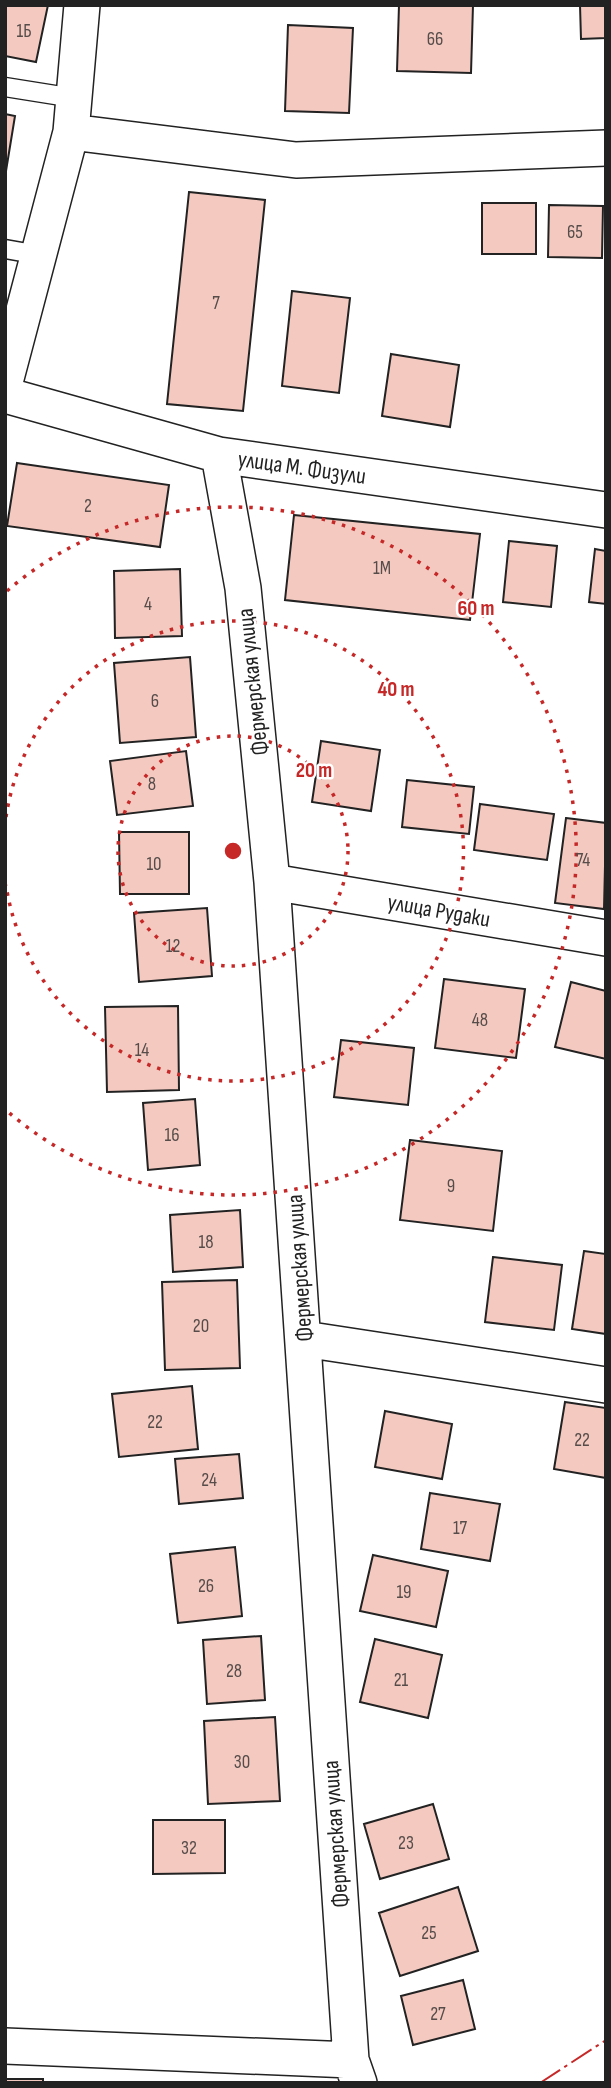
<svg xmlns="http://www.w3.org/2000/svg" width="611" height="2088" font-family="'Sofia Sans Condensed',sans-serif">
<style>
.building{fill:#f3c9c0;stroke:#222;stroke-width:2}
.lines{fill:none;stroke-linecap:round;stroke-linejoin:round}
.service-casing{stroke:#222;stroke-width:21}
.minor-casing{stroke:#222;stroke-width:38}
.service{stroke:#fff;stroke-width:18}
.minor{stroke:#fff;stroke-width:35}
.power{stroke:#c62828;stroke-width:2;stroke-dasharray:24 5 3.5 5;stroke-linecap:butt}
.ring{fill:none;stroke:#c62828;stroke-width:3.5;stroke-dasharray:3.5 7}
.labels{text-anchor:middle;stroke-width:5;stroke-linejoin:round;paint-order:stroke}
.number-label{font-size:19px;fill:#564c4a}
.street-label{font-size:23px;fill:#222;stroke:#fff}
.centre{fill:#c62828;stroke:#fff;stroke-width:3.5}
.ring-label{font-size:21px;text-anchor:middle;font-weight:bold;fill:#c62828;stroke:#fff;stroke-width:5;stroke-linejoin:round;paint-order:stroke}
</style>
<rect width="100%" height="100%" fill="#fff"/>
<path class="building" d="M 5,5 L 48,5 L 36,62 L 5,56 Z
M 399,5 L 473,5 L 471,73 L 397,71 Z
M 580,5 L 606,5 L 606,38 L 581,39 Z
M 288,25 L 353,28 L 349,113 L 285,111 Z
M 5,114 L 15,116 L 5,177 Z
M 189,192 L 265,200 L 243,411 L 167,404 Z
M 482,203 L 536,203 L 536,254 L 482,254 Z
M 549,205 L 603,206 L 602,258 L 548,257 Z
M 292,291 L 350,298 L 339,393 L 282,386 Z
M 391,354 L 459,365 L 450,427 L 382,416 Z
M 17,463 L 169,485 L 160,547 L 7,526 Z
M 294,515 L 480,534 L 470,620 L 285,600 Z
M 509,541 L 557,546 L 551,607 L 503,602 Z
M 595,549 L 606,551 L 606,604 L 589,602 Z
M 180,569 L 182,636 L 115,638 L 114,571 Z
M 190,657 L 196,737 L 120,743 L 114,663 Z
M 321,741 L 380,750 L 371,811 L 312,802 Z
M 186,751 L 193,806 L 117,815 L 110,761 Z
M 407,780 L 474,787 L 469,834 L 402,827 Z
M 480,804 L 554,814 L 547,860 L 474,850 Z
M 566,818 L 606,823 L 604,909 L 555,903 Z
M 119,832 L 189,832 L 189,894 L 120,894 Z
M 207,908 L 212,976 L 139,982 L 134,913 Z
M 444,979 L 525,989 L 516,1058 L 435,1048 Z
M 571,982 L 606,991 L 606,1059 L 555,1047 Z
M 178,1006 L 179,1090 L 107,1092 L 105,1007 Z
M 341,1040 L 414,1048 L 408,1105 L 334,1097 Z
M 195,1099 L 200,1165 L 148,1170 L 143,1103 Z
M 410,1140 L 502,1151 L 493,1231 L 400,1220 Z
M 240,1210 L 243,1267 L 173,1272 L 170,1215 Z
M 584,1251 L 606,1254 L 606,1334 L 572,1329 Z
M 493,1257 L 562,1265 L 554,1330 L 485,1322 Z
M 237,1280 L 240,1368 L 165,1370 L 162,1282 Z
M 192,1386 L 198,1449 L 119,1457 L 112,1394 Z
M 565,1402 L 606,1408 L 606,1478 L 554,1469 Z
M 385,1411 L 452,1424 L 442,1479 L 375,1467 Z
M 239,1454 L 243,1498 L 179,1504 L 175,1459 Z
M 430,1493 L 500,1504 L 490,1561 L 421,1549 Z
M 235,1547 L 242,1616 L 178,1623 L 170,1554 Z
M 373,1555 L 448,1571 L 436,1627 L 360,1611 Z
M 261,1636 L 265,1700 L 207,1704 L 203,1640 Z
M 375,1639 L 442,1655 L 428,1718 L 360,1702 Z
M 275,1717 L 280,1801 L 208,1804 L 204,1721 Z
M 433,1804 L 449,1859 L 380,1879 L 364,1824 Z
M 153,1820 L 225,1820 L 225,1873 L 153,1874 Z
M 458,1887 L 478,1951 L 400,1976 L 379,1913 Z
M 463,1980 L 475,2029 L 413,2045 L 401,1996 Z
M 5,2079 L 43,2079 L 43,2083 L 5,2083 Z"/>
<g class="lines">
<g class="service-casing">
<path id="service" d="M 5,87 L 74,98
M 5,249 L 39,255"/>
</g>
<g class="minor-casing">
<path id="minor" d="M 71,132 L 296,160 L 606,148
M 5,382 L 71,132 L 82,5
M 5,395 L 219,455 L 606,510
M 219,455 L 243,588 L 272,882 L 351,2060 L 359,2083
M 272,882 L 606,938
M 304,1339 L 606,1385
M 5,2046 L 351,2060"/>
</g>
<use href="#service" class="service"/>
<use href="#minor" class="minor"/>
<path class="power" d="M 540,2083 L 606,2040"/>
</g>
<g class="ring">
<circle cx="233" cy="851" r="115"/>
<path d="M6 817A230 230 0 1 1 6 885"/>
<path d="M7 591A344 344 0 1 1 7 1111"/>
</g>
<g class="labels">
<g class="number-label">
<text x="24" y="37">1Б</text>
<text x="435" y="45">66</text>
<text x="575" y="238">65</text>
<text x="216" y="309">7</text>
<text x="88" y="512">2</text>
<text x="382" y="574">1М</text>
<text x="148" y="610">4</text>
<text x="155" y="707">6</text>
<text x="152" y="790">8</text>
<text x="583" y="866">74</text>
<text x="154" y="870">10</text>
<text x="173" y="952">12</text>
<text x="480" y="1026">48</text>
<text x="142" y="1056">14</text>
<text x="172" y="1141">16</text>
<text x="451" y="1192">9</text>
<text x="206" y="1248">18</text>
<text x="201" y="1332">20</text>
<text x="155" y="1428">22</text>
<text x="582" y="1446">22</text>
<text x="209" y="1486">24</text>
<text x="460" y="1534">17</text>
<text x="206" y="1592">26</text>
<text x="404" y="1598">19</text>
<text x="234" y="1677">28</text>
<text x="401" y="1686">21</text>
<text x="242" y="1768">30</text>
<text x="406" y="1849">23</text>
<text x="189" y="1854">32</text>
<text x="429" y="1939">25</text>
<text x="438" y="2020">27</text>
</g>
<g class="street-label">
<text transform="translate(302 467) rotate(8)" y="8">улица М. Физули</text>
<text transform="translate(252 682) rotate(-96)" y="8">Фермерская улица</text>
<text transform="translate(439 910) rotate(10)" y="8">улица Рудаки</text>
<text transform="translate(299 1268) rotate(-94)" y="8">Фермерская улица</text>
<text transform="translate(335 1834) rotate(-94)" y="8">Фермерская улица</text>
</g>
</g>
<circle cx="233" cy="851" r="10" class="centre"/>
<g class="ring-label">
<text x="476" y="615">60 m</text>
<text x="396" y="696">40 m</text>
<text x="314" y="777">20 m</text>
</g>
<rect width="611" height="2088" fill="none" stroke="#222222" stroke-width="14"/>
</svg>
